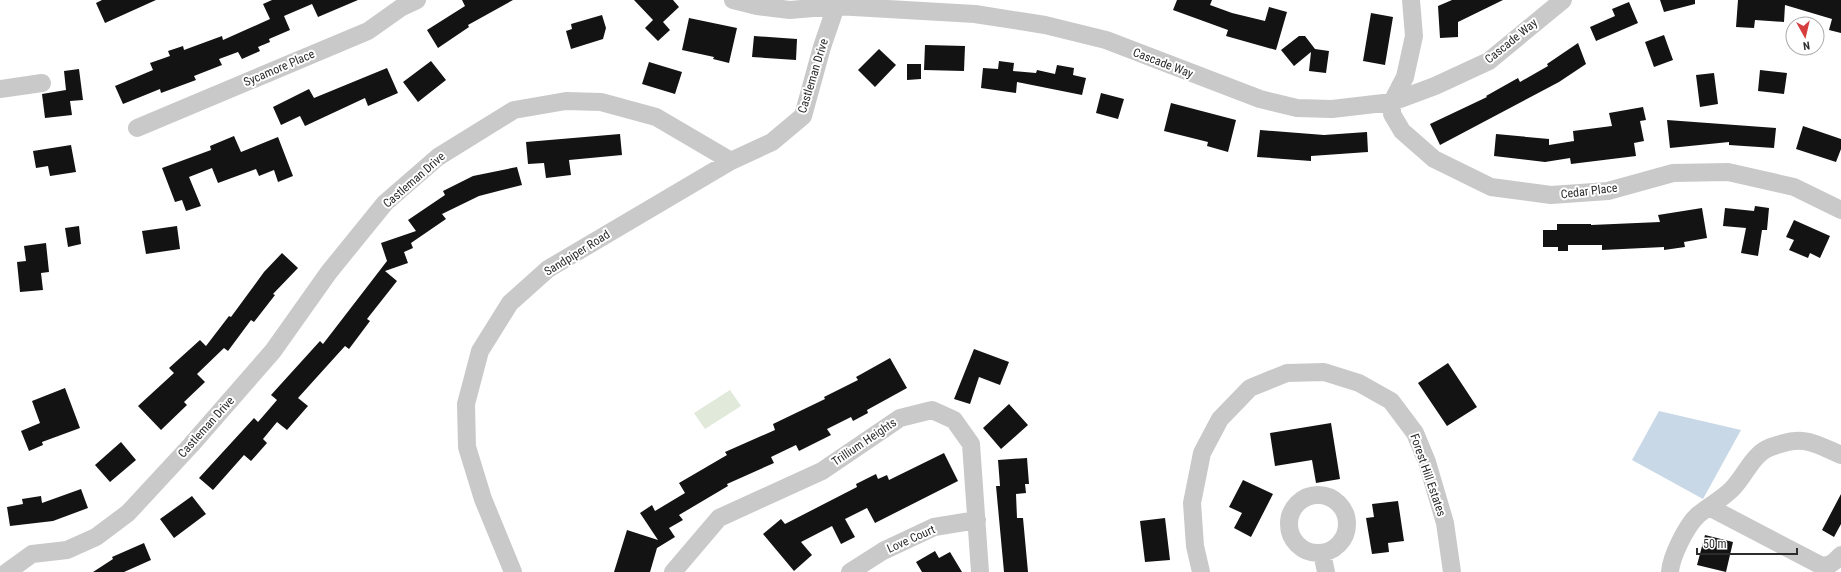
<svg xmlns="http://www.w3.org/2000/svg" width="1841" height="572" font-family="'Roboto Condensed',sans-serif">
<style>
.green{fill:#e1e9db}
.water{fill:#c8d8e7}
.building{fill:#131313}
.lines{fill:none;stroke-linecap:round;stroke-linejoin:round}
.minor{stroke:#c9c9c9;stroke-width:18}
.labels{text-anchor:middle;stroke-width:4;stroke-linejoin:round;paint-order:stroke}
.street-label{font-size:12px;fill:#2c2c2c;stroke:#fff}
</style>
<rect width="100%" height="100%" fill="#fff"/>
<path class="green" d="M 730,390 L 741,406 L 705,429 L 694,413 Z"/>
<path class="water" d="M 1659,411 L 1741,430 L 1703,499 L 1632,460 Z"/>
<path class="building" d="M 102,0 L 156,0 L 105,23 L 96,3 Z
M 272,0 L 358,0 L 318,17 L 312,4 L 284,16 L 290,30 L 269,39 L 270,42 L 258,47 L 260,51 L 242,59 L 238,52 L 219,59 L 222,65 L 194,76 L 196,80 L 161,93 L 160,89 L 123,104 L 115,86 L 153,70 L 150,63 L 170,56 L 168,51 L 183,46 L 184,50 L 222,36 L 223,40 L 270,19 L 263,4 Z
M 462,0 L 513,0 L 468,25 L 469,27 L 438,48 L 427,30 L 465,6 Z
M 634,0 L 673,0 L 679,7 L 663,22 L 670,30 L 658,41 L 645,28 L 653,20 Z
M 1177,0 L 1212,0 L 1210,5 L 1232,13 L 1265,21 L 1269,7 L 1287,12 L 1276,50 L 1226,36 L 1228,30 L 1173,10 Z
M 1452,0 L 1503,0 L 1458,22 L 1458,37 L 1440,38 L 1438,6 Z
M 1660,0 L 1695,0 L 1695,4 L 1664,12 Z
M 1738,0 L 1841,0 L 1841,33 L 1829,30 L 1832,19 L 1785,5 L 1784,22 L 1755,20 L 1754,28 L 1736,27 Z
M 1629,2 L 1638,23 L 1596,41 L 1590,27 L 1615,16 L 1612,9 Z
M 1371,13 L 1393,17 L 1385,65 L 1363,61 Z
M 602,15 L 606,28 L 603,39 L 571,49 L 566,31 L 572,29 L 571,24 Z
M 689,18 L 737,28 L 729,63 L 713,59 L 714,57 L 682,50 Z
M 1664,35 L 1673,60 L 1654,67 L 1645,42 Z
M 754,36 L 797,39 L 796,60 L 752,57 Z
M 1299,36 L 1305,36 L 1315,49 L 1329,51 L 1326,73 L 1309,71 L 1311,52 L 1294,66 L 1281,50 Z
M 1578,43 L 1586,64 L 1559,82 L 1440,145 L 1430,124 L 1487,97 L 1486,96 L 1518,78 L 1520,82 L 1548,66 L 1547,64 Z
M 925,45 L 965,46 L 964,71 L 924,70 Z
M 879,49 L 896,65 L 875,87 L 858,70 Z
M 431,61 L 446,80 L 418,102 L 403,82 Z
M 999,61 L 1014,63 L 1013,71 L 1036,73 L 1037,70 L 1055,74 L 1057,65 L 1074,68 L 1073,75 L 1086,78 L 1082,95 L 1017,82 L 1016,93 L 981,88 L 983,68 L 998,69 Z
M 649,62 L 682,72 L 675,94 L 642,84 Z
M 907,64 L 921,64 L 921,79 L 907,80 Z
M 387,68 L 398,93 L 368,106 L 365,98 L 305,126 L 300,116 L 281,125 L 273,107 L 309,89 L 314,98 Z
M 79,69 L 83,100 L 70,101 L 72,115 L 45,118 L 42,94 L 66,90 L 64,71 Z
M 1760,70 L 1787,73 L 1784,94 L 1758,91 Z
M 1714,73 L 1718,104 L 1700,107 L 1696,75 Z
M 1101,93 L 1124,99 L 1118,119 L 1096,113 Z
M 1171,103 L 1236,120 L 1228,152 L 1207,146 L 1208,142 L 1164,131 Z
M 1643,107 L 1646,120 L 1640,121 L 1644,141 L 1634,143 L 1636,156 L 1571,164 L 1570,158 L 1545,162 L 1494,156 L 1496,134 L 1549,139 L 1549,145 L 1574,141 L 1573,131 L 1612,126 L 1609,113 Z
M 1667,120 L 1776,128 L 1774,148 L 1729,145 L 1729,142 L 1670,148 Z
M 1803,126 L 1841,139 L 1841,149 L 1836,162 L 1796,149 Z
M 1260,130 L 1324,135 L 1367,132 L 1368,152 L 1311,156 L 1311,161 L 1257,157 Z
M 620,134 L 622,155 L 569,160 L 571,175 L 546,178 L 544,163 L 528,164 L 526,142 Z
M 234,136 L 241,152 L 278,137 L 293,176 L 278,182 L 274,170 L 259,176 L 256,169 L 218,183 L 212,168 L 189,177 L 201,206 L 186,211 L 182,200 L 175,202 L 162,168 L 211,150 L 210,146 Z
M 71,145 L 76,172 L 50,176 L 48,166 L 36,168 L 33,151 Z
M 517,167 L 522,185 L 479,196 L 442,214 L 446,219 L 411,243 L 413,248 L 404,252 L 408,263 L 385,271 L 397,281 L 367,319 L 370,321 L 349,349 L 345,346 L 298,398 L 308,406 L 287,430 L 277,422 L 263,439 L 267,443 L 251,461 L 244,455 L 213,490 L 199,478 L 254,418 L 258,422 L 277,400 L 271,395 L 320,341 L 323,344 L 387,261 L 381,243 L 416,231 L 408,220 L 445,195 L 443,191 L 473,176 Z
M 1755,206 L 1769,208 L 1767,230 L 1762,230 L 1758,256 L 1741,253 L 1746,228 L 1723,226 L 1725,208 L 1754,211 Z
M 1702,208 L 1707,238 L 1684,242 L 1685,247 L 1664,250 L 1664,247 L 1602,250 L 1602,245 L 1568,245 L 1568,251 L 1558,251 L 1558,247 L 1543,247 L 1543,230 L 1557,230 L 1557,224 L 1591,224 L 1591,225 L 1660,222 L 1658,215 Z
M 1794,220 L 1830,236 L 1820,258 L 1810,253 L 1808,258 L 1789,250 L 1794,240 L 1786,237 Z
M 79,226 L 81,244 L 68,247 L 65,228 Z
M 177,226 L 180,249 L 146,254 L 142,231 Z
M 46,243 L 49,272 L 41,273 L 43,290 L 20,292 L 17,262 L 26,261 L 24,246 Z
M 282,253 L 298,268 L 273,294 L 275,295 L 254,322 L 251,320 L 228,351 L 224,348 L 197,374 L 205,382 L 184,402 L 187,405 L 161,430 L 138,406 L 174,373 L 169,368 L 200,340 L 206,346 L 229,316 L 231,317 L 264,272 Z
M 974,349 L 1009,362 L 1000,385 L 979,377 L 970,404 L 954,399 Z
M 890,358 L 907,388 L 867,410 L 868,413 L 853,421 L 851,417 L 827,429 L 831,435 L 799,451 L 796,445 L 771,457 L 774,463 L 727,484 L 728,486 L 679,515 L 683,520 L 669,528 L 675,537 L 657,548 L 650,572 L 614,572 L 627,530 L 658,540 L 640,513 L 652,505 L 655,511 L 685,493 L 679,483 L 727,455 L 725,452 L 775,430 L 773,424 L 825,399 L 824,397 L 858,380 L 856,377 Z
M 1448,363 L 1477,407 L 1447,426 L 1418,383 Z
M 65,388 L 80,428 L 42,442 L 43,445 L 29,451 L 21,431 L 40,423 L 32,401 Z
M 1009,404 L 1028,425 L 1001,449 L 983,428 Z
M 1331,423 L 1340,479 L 1316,483 L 1312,460 L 1275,466 L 1270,433 Z
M 121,442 L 136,460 L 110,482 L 95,465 Z
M 944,453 L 958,481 L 875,523 L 867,508 L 845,519 L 855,537 L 841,544 L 832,526 L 801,542 L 812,555 L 794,571 L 763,534 L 781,519 L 785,524 L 857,487 L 856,484 L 876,474 L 878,479 L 887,475 L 889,480 Z
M 1027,458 L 1029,484 L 1025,484 L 1026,493 L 1016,494 L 1017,518 L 1023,518 L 1028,572 L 1004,572 L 996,486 L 1000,486 L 998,460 Z
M 1243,480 L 1273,494 L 1251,537 L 1234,528 L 1242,513 L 1229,507 Z
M 81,489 L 88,508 L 53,521 L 10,526 L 7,507 L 23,504 L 22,499 L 41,496 L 42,503 Z
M 1841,494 L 1841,524 L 1834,537 L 1822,530 Z
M 192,496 L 206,514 L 174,538 L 160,519 Z
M 1398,501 L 1404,541 L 1388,543 L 1389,552 L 1372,554 L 1366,518 L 1374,517 L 1372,504 Z
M 1165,518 L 1170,560 L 1145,562 L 1140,521 Z
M 1705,535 L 1733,542 L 1726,572 L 1697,565 Z
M 144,543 L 151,560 L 124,572 L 93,572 L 113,559 L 112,557 Z
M 935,551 L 939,558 L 950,552 L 962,572 L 922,572 L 916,562 Z"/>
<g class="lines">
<path class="minor" d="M 733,0 L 757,6 L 790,10 L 836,6 L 975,14 L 1045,25 L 1106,40 L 1260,99 L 1297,108 L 1332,109 L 1392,102 L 1435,86 L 1489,61 L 1563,0
M 1411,0 L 1414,36 L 1405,77 L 1392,102 L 1392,114 L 1402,131 L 1434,159 L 1491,187 L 1551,195 L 1608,191 L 1673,173 L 1728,172 L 1794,187 L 1841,210
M 0,89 L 42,83
M 137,128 L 368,31 L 402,7 L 417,0
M1289 524a29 29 0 1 1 58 0a29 29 0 1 1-58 0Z
M 1709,507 L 1820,565 C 1830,567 1834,562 1841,555
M 1322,553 L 1326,572
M 7,572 L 32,554 L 67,550 L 96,537 L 128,513 L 191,445 L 273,351 L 329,272 L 385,203 L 438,157 L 514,110 L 566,101 L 601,102 L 656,117 L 731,161 L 772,142 L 803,116 L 822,47 L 836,6 L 843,0
M 513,572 L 483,499 L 467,447 L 466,404 L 480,351 L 510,303 L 548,269 L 731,161
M 673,572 L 719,518 L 822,471 L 900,418 L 932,410 L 954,420 L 971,444 L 980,572
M 850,572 L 883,551 L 934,527 L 977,520
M 1201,572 L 1195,546 L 1192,503 L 1202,453 L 1220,419 L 1250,388 L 1287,373 L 1324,372 L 1359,383 L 1391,401 L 1415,433 L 1427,462 L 1445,523 L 1452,572
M 1670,572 C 1671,557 1686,526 1698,515 C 1709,506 1722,499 1732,489 C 1746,475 1752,454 1771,447 C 1804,435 1812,442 1841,455"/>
</g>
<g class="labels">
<g class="street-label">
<text transform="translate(1511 41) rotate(-39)" y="4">Cascade Way</text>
<text transform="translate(1163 63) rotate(21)" y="4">Cascade Way</text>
<text transform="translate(279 68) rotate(-23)" y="4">Sycamore Place</text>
<text transform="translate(813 76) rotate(-73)" y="4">Castleman Drive</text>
<text transform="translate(414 180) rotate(-41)" y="4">Castleman Drive</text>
<text transform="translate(1589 191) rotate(-7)" y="4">Cedar Place</text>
<text transform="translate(577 253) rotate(-32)" y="4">Sandpiper Road</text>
<text transform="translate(206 427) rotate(-48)" y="4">Castleman Drive</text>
<text transform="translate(864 442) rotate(-34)" y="4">Trillium Heights</text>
<text transform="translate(1428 475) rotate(71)" y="4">Forest Hill Estates</text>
<text transform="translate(911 539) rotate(-24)" y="4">Love Court</text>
</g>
</g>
<g transform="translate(1805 36) rotate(172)"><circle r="19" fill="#ffffff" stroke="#ababab"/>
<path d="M0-3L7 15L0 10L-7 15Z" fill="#d53e3c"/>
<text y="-6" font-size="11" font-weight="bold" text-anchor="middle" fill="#2c2c2c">N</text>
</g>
<path d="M1697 548v6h100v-6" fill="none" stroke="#2c2c2c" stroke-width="2"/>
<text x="1703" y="548" font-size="12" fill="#2c2c2c" stroke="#ffffff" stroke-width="3" paint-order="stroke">50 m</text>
</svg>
